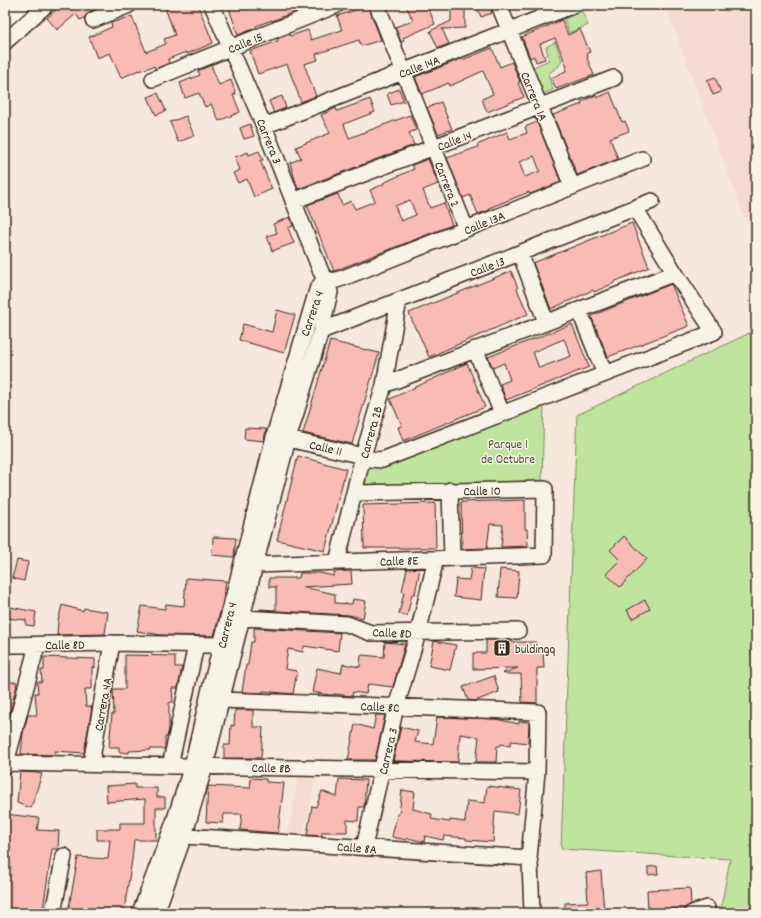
<svg xmlns="http://www.w3.org/2000/svg" width="761" height="918" font-family="Dekko,sans-serif">
<style>
.built{fill:#f7dbd1}
.green{fill:#bfe49e;stroke:#7d875e}
.building{fill:#f8bcb4;stroke:#3b2a1e;fill-rule:evenodd}
.lines{fill:none;stroke-linecap:round;stroke-linejoin:round}
.minor-casing{stroke:#3b2a1e;stroke-width:18}
.minor{stroke:#f7f3e8;stroke-width:15}
.labels{text-anchor:middle;stroke-width:3;stroke-linejoin:round;paint-order:stroke}
.street-label{font-size:13px;fill:#3b2a1e;stroke:#f7f3e8}
.park-label{font-size:13px;fill:#554f38;stroke:#f7f3e8}
.poi-label{font-size:13px;fill:#3b2a1e;stroke:#f7f3e8;text-anchor:start}
</style>
<rect width="100%" height="100%" fill="#f7e8de"/>
<filter id="ink" filterUnits="userSpaceOnUse"><feTurbulence type="fractalNoise" baseFrequency=".025" numOctaves="2"/><feDisplacementMap in="SourceGraphic" scale="8" xChannelSelector="R" yChannelSelector="G"/><feConvolveMatrix kernelMatrix="1 2 1 2 8 2 1 2 1" color-interpolation-filters="sRGB"/></filter>
<g filter="url(#ink)">
<path class="built" d="M 665,5 L 756,5 L 756,221 L 744,217 Z
M 299,773 L 316,774 L 304,835 L 288,833 Z"/>
<path class="green" d="M 582,11 L 588,25 L 569,33 L 564,19 Z
M 555,42 L 562,60 L 559,66 L 548,74 L 553,90 L 538,96 L 529,69 L 549,60 L 546,47 Z
M 756,330 L 756,913 L 720,913 L 730,859 L 561,849 L 577,415 Z
M 544,401 L 542,483 L 354,493 L 359,473 L 382,460 Z"/>
<path class="building" d="M 61,5 L 106,5 L 89,12 L 84,18 L 80,20 L 76,14 L 57,30 L 47,18 Z
M 164,5 L 198,5 L 213,43 L 187,54 L 186,52 L 168,59 L 169,63 L 155,69 L 154,66 L 139,71 L 139,70 L 121,78 L 110,53 L 97,58 L 89,37 L 112,27 L 111,23 L 132,16 L 146,52 L 166,44 L 164,39 L 175,35 Z
M 228,5 L 311,5 L 272,21 L 272,20 L 256,26 L 256,28 L 238,35 Z
M 406,5 L 427,5 L 435,24 L 403,38 L 404,41 L 401,42 L 395,27 L 413,21 Z
M 451,5 L 465,5 L 465,28 L 442,29 L 449,44 L 438,48 L 430,31 L 451,21 Z
M 476,5 L 490,5 L 492,13 L 481,17 Z
M 368,6 L 381,40 L 361,46 L 359,40 L 316,54 L 318,60 L 304,64 L 316,96 L 301,102 L 287,64 L 258,74 L 250,51 L 278,41 L 277,39 L 289,34 L 290,36 L 308,30 L 311,40 L 342,30 L 337,16 Z
M 562,20 L 568,35 L 580,29 L 590,52 L 587,53 L 588,58 L 587,58 L 594,75 L 556,89 L 551,78 L 566,71 L 565,68 L 567,67 L 555,38 L 540,44 L 545,59 L 536,62 L 534,56 L 530,58 L 522,37 Z
M 492,48 L 500,67 L 512,62 L 520,82 L 518,83 L 524,97 L 487,112 L 482,99 L 493,94 L 483,71 L 450,86 L 449,83 L 422,94 L 415,77 L 461,59 L 462,60 Z
M 211,65 L 219,85 L 231,80 L 236,94 L 233,95 L 240,112 L 219,121 L 211,104 L 205,107 L 199,93 L 185,98 L 180,83 L 200,75 L 198,71 Z
M 715,77 L 721,92 L 713,95 L 707,80 Z
M 399,89 L 404,101 L 391,105 L 387,94 Z
M 610,92 L 622,122 L 625,121 L 629,131 L 610,138 L 618,159 L 577,175 L 553,115 L 582,104 L 581,102 L 596,95 L 597,98 Z
M 158,93 L 166,111 L 156,115 L 148,97 Z
M 282,96 L 286,108 L 274,113 L 269,101 Z
M 370,99 L 375,112 L 344,124 L 349,138 L 410,115 L 416,130 L 409,133 L 414,145 L 298,189 L 290,163 L 301,158 L 296,147 L 330,133 L 321,115 L 336,108 L 337,111 Z
M 441,102 L 452,129 L 438,134 L 427,108 Z
M 186,116 L 194,136 L 178,142 L 170,122 Z
M 537,122 L 561,182 L 530,194 L 529,192 L 489,208 L 490,210 L 478,214 L 470,195 L 463,198 L 447,158 L 478,147 L 477,145 L 507,132 L 510,139 L 527,133 L 525,127 ZM 534,156 L 540,171 L 525,177 L 519,162 Z
M 250,124 L 254,136 L 244,139 L 240,128 Z
M 259,151 L 263,160 L 260,160 L 272,189 L 254,197 L 247,179 L 238,183 L 233,173 L 240,170 L 235,157 L 248,152 L 249,155 Z
M 428,159 L 438,184 L 423,190 L 430,208 L 444,203 L 452,225 L 334,271 L 307,205 L 338,194 L 342,205 L 351,201 L 355,209 L 375,201 L 370,190 L 384,184 L 383,183 L 414,169 L 412,165 ZM 410,200 L 416,215 L 401,221 L 395,206 Z
M 290,217 L 293,226 L 288,228 L 294,243 L 272,251 L 267,236 L 277,233 L 273,224 Z
M 632,223 L 649,267 L 614,282 L 614,283 L 603,288 L 594,292 L 593,290 L 551,309 L 533,263 Z
M 511,271 L 518,288 L 517,289 L 528,314 L 429,357 L 417,330 L 416,330 L 409,313 Z
M 671,284 L 689,326 L 608,357 L 591,316 Z
M 277,310 L 295,315 L 284,353 L 239,340 L 243,324 L 272,332 Z
M 572,324 L 589,367 L 506,400 L 500,384 L 510,380 L 504,363 L 493,368 L 488,357 ZM 564,339 L 571,356 L 539,368 L 533,352 Z
M 330,341 L 379,353 L 352,444 L 303,433 Z
M 467,363 L 485,407 L 403,441 L 398,427 L 402,426 L 390,399 Z
M 245,428 L 266,429 L 264,441 L 244,439 Z
M 298,456 L 346,469 L 325,551 L 277,540 Z
M 525,500 L 525,529 L 527,529 L 528,546 L 501,547 L 503,525 L 490,524 L 487,548 L 462,549 L 461,502 Z
M 435,503 L 436,548 L 364,548 L 363,505 Z
M 624,536 L 647,559 L 620,587 L 606,574 L 620,560 L 610,550 Z
M 213,537 L 236,538 L 234,557 L 212,555 Z
M 17,560 L 28,562 L 24,581 L 12,578 Z
M 420,568 L 415,594 L 412,594 L 407,616 L 399,614 L 404,592 L 402,591 L 407,569 Z
M 471,568 L 484,569 L 481,600 L 454,597 L 456,579 L 469,580 Z
M 500,569 L 519,571 L 517,598 L 498,597 Z
M 351,571 L 352,584 L 303,587 L 335,594 L 335,603 L 352,604 L 353,599 L 366,601 L 363,618 L 349,615 L 260,610 L 260,609 L 276,610 L 276,587 L 269,587 L 269,578 L 299,578 L 300,573 L 320,573 L 334,576 L 334,572 Z
M 186,578 L 226,581 L 224,596 L 214,636 L 161,635 L 137,631 L 142,606 L 165,609 L 166,604 L 184,606 Z
M 645,600 L 650,609 L 632,619 L 627,610 Z
M 62,605 L 83,611 L 84,608 L 108,612 L 105,634 L 57,635 L 58,621 Z
M 5,606 L 36,612 L 34,626 L 26,625 L 26,620 L 5,618 Z
M 254,628 L 340,633 L 338,651 L 304,646 L 303,652 L 288,649 L 285,669 L 297,671 L 293,694 L 263,691 L 263,693 L 242,692 L 246,665 L 248,665 L 251,642 L 254,642 Z
M 486,640 L 510,640 L 510,642 L 536,642 L 536,651 L 543,651 L 544,668 L 537,668 L 537,703 L 522,702 L 521,674 L 504,674 L 503,673 L 518,668 L 473,669 L 473,653 L 486,653 Z
M 434,641 L 456,645 L 450,670 L 429,666 Z
M 385,642 L 405,644 L 393,687 L 368,684 L 366,694 L 353,692 L 352,696 L 334,694 L 334,695 L 329,695 L 312,692 L 317,668 L 341,673 L 343,664 L 360,667 L 361,655 L 384,657 Z
M 125,655 L 175,656 L 175,667 L 182,667 L 178,688 L 172,688 L 173,702 L 169,703 L 169,729 L 167,737 L 165,737 L 165,749 L 150,749 L 150,750 L 129,751 L 129,753 L 119,752 L 119,747 L 109,747 L 112,714 L 114,714 L 113,689 L 125,689 Z
M 44,657 L 95,659 L 95,668 L 92,667 L 92,689 L 85,689 L 86,706 L 92,707 L 84,753 L 55,751 L 55,755 L 21,754 L 23,733 L 28,715 L 37,715 L 35,693 L 38,693 L 37,682 L 42,682 L 41,670 L 44,670 Z
M 494,676 L 499,692 L 475,701 L 468,700 L 463,687 Z
M 5,682 L 17,682 L 16,689 L 5,732 Z
M 235,710 L 253,710 L 253,727 L 263,727 L 261,758 L 224,758 L 224,745 L 230,745 L 231,725 L 234,726 Z
M 376,715 L 385,715 L 375,760 L 348,760 L 355,724 L 373,729 Z
M 437,717 L 496,719 L 519,724 L 519,721 L 529,722 L 528,743 L 511,741 L 510,746 L 501,744 L 500,746 L 497,746 L 496,762 L 476,762 L 479,737 L 460,734 L 458,762 L 393,761 L 401,727 L 418,731 L 415,742 L 433,744 Z
M 20,772 L 37,773 L 42,774 L 31,808 L 17,803 Z
M 251,778 L 266,779 L 266,782 L 284,783 L 278,833 L 240,830 L 242,814 L 224,814 L 223,823 L 206,822 L 208,786 L 250,788 Z
M 339,779 L 366,780 L 364,807 L 359,807 L 358,821 L 347,820 L 347,832 L 322,832 L 322,836 L 307,835 L 312,806 L 316,807 L 322,791 L 337,797 Z
M 135,784 L 135,788 L 157,788 L 157,797 L 165,797 L 165,808 L 156,808 L 156,840 L 134,840 L 132,860 L 124,910 L 121,909 L 120,913 L 68,912 L 78,857 L 108,859 L 110,840 L 97,840 L 97,829 L 120,829 L 120,823 L 145,823 L 145,799 L 107,802 L 106,786 Z
M 487,786 L 521,790 L 518,814 L 495,811 L 493,842 L 466,840 L 466,838 L 444,836 L 443,840 L 425,836 L 424,842 L 408,838 L 407,840 L 392,837 L 397,814 L 399,814 L 402,790 L 415,792 L 413,809 L 432,814 L 431,819 L 450,822 L 450,820 L 465,822 L 467,801 L 485,803 Z
M 5,814 L 39,818 L 37,830 L 59,831 L 58,849 L 52,849 L 43,909 L 39,908 L 39,913 L 5,913 Z
M 657,866 L 658,874 L 648,875 L 648,867 Z
M 601,871 L 604,913 L 565,913 L 565,903 L 588,902 L 586,873 Z
M 690,888 L 691,904 L 684,909 L 648,909 L 647,890 Z"/>
<g class="lines">
<g class="minor-casing">
<path id="minor" d="M 377,5 L 466,229
M 499,5 L 572,186
M 5,20 L 22,5
M 93,20 L 129,5
M 5,42 L 46,5
M 153,79 L 337,5
M 264,126 L 574,5
M 293,201 L 614,78
M 520,253 L 546,322
M 325,278 L 333,281 L 343,278 L 642,159
M 579,310 L 605,374
M 321,331 L 652,201
M 475,349 L 502,413
M 384,385 L 675,273
M 288,439 L 363,456 L 370,459 L 382,460 L 714,332 L 675,273 L 635,208
M 450,490 L 452,558
M 337,562 L 363,456 L 384,385 L 399,300
M 255,565 L 544,555 L 545,489 L 354,493
M 243,618 L 347,624 L 371,633 L 518,631
M 5,645 L 112,643 L 221,645
M 221,700 L 538,712 L 537,772 L 529,858 L 530,863 L 532,913
M 5,763 L 537,772
M 91,764 L 112,643
M 170,766 L 196,645
M 5,767 L 37,645
M 184,836 L 529,858
M 364,847 L 396,707 L 418,633 L 436,559
M 53,913 L 64,856
M 140,913 L 173,825 L 192,766 L 209,693 L 275,433 L 317,290 L 325,278
M 156,913 L 184,836 L 205,766 L 255,565 L 288,439 L 321,331 L 330,292 L 325,278 L 321,272 L 264,126 L 212,5
M 692,913 L 707,908"/>
</g>
<use href="#minor" class="minor"/>
</g>
</g>
<defs>
<g id="building-square" transform="scale(0.9)"><rect x="-9" y="-9" width="18" height="18" rx="4" fill="#3b2a1e" stroke="#f7f3e8"/><path d="M-4-6H4V6H1V3H-1V6H-4ZM-2.5-4.3h1.7v1.8h-1.7ZM.8-4.3h1.7v1.8H.8ZM-2.5-1h1.7V.8h-1.7ZM.8-1h1.7V.8H.8Z" fill="#fff"/></g>
</defs>
<g fill-rule="evenodd">
<use href="#building-square" x="502" y="648"/>
</g>
<g class="labels">
<g class="street-label">
<text transform="translate(245 42) rotate(-22)" y="5">Calle 15</text>
<text transform="translate(419 66) rotate(-21)" y="5">Calle 14A</text>
<text transform="translate(535 96) rotate(68)" y="5">Carrera 1A</text>
<text transform="translate(454 140) rotate(-21)" y="5">Calle 14</text>
<text transform="translate(270 141) rotate(68)" y="5">Carrera 3</text>
<text transform="translate(448 184) rotate(68)" y="5">Carrera 2</text>
<text transform="translate(484 222) rotate(-22)" y="5">Calle 13A</text>
<text transform="translate(487 266) rotate(-21)" y="5">Calle 13</text>
<text transform="translate(311 313) rotate(-71)" y="5">Carrera 4</text>
<text transform="translate(370 432) rotate(-74)" y="5">Carrera 2B</text>
<text transform="translate(326 447) rotate(13)" y="5">Calle 11</text>
<text transform="translate(482 490) rotate(-1)" y="5">Calle 10</text>
<text transform="translate(399 560) rotate(-2)" y="5">Calle 8E</text>
<text transform="translate(226 625) rotate(-76)" y="5">Carrera 4</text>
<text transform="translate(392 632) rotate(2)" y="5">Calle 8D</text>
<text transform="translate(65 644) rotate(-1)" y="5">Calle 8D</text>
<text transform="translate(102 704) rotate(-80)" y="5">Carrera 4A</text>
<text transform="translate(380 706) rotate(2)" y="5">Calle 8C</text>
<text transform="translate(387 751) rotate(-77)" y="5">Carrera 3</text>
<text transform="translate(271 767) rotate(1)" y="5">Calle 8B</text>
<text transform="translate(357 847) rotate(4)" y="5">Calle 8A</text>
</g>
<g class="park-label">
<text x="508" y="448">Parque 1<tspan x="508" dy="15">de Octubre</tspan></text>
</g>
<g class="poi-label">
<text x="515" y="653">buldingq</text>
</g>
</g>
<rect width="761" height="918" fill="none" stroke="#f7f3e8" stroke-width="20"/>
<rect x="10" y="10" width="741" height="898" fill="none" stroke="#3b2a1e" stroke-width="1.5" filter="url(#ink)"/>
</svg>
